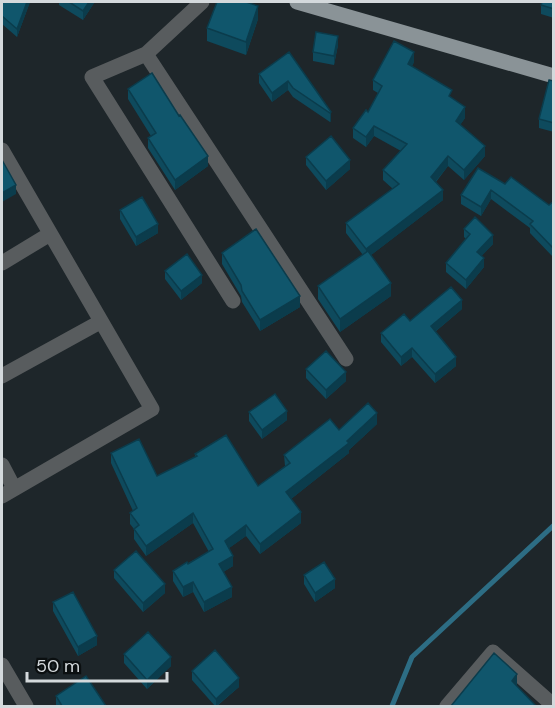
<svg xmlns="http://www.w3.org/2000/svg" width="555" height="708" font-family="'DM Sans',sans-serif">
<style>
.lines{fill:none;stroke-linecap:round;stroke-linejoin:round}
.stream{stroke:#2d6d84;stroke-width:5}
.minor{stroke:#585c5e;stroke-width:15}
.major{stroke:#8a9397;stroke-width:15}
.wall{fill:#0e4a5d}
.shaded-wall{fill:#0b3c4c}
.building{fill:#10566c;stroke:#0b3c4c;stroke-width:1.5}
</style>
<rect width="100%" height="100%" fill="#1e262a"/>
<g class="lines">
<path class="stream" d="M 392,706 L 412,657 L 554,525"/>
<path class="minor" d="M 202,2 L 146,54 L 92,77 L 233,301
M 146,54 L 346,359
M 2,150 L 152,409 L 2,496
M 2,263 L 50,234
M 2,376 L 100,322
M 2,465 L 14,488
M 2,665 L 26,706
M 447,706 L 493,652 L 554,706"/>
<path class="major" d="M 297,2 L 554,76"/>
</g>
<path class="wall" d="M 2,2 L 30,2 L 17,37 L 2,24 Z
M 59,2 L 94,2 L 94,3 L 83,20 L 59,5 Z
M 554,2 L 554,18 L 541,14 L 541,5 Z
M 258,19 L 246,55 L 207,41 L 207,28 Z
M 338,45 L 334,65 L 313,61 L 313,52 Z
M 289,52 L 331,112 L 331,121 L 330,122 L 293,97 L 288,90 L 272,102 L 259,83 L 259,74 Z
M 414,62 L 412,66 L 452,98 L 465,118 L 460,125 L 485,156 L 464,180 L 448,166 L 436,182 L 443,200 L 371,255 L 391,296 L 340,332 L 318,299 L 318,286 L 363,255 L 346,233 L 346,223 L 393,189 L 383,180 L 383,170 L 401,151 L 374,136 L 366,147 L 353,138 L 353,128 L 368,112 L 378,93 L 373,90 L 373,80 Z
M 554,81 L 554,132 L 539,128 L 539,119 Z
M 128,89 L 208,166 L 175,190 L 148,148 L 148,138 L 151,136 L 128,99 Z
M 306,157 L 350,169 L 326,190 L 306,165 Z
M 505,184 L 549,205 L 554,201 L 553,257 L 530,233 L 530,228 L 491,199 L 481,216 L 461,204 L 461,195 Z
M 120,210 L 158,233 L 136,246 L 120,219 Z
M 464,229 L 493,244 L 481,256 L 484,267 L 466,289 L 446,272 L 446,263 L 466,239 L 464,237 Z
M 222,253 L 300,307 L 260,331 L 242,302 L 241,296 L 222,264 Z
M 165,271 L 202,283 L 181,300 L 165,279 Z
M 462,309 L 435,332 L 456,366 L 435,383 L 412,357 L 401,366 L 381,342 L 381,333 L 410,321 Z
M 306,369 L 346,381 L 326,399 L 306,378 Z
M 249,412 L 287,420 L 262,439 L 249,421 Z
M 377,424 L 349,450 L 349,453 L 291,499 L 301,523 L 260,554 L 246,536 L 229,548 L 233,566 L 223,572 L 232,597 L 204,612 L 193,592 L 183,597 L 173,581 L 173,571 L 209,552 L 193,523 L 146,556 L 134,539 L 134,529 L 130,524 L 130,513 L 133,511 L 111,463 L 111,453 L 157,476 L 195,457 L 195,454 L 258,486 L 285,466 L 284,455 L 339,430 Z
M 114,570 L 165,593 L 143,612 L 114,578 Z
M 304,575 L 335,588 L 315,602 L 304,584 Z
M 53,602 L 97,645 L 78,656 L 53,611 Z
M 124,654 L 171,666 L 147,689 L 124,663 Z
M 192,671 L 239,687 L 217,706 L 215,706 L 192,680 Z
M 56,696 L 106,706 L 57,706 L 56,705 Z"/>
<path class="shaded-wall" d="M 27,2 L 30,2 L 17,37 L 17,29 Z
M 89,2 L 94,2 L 94,3 L 83,20 L 83,11 Z
M 258,6 L 258,19 L 246,55 L 246,42 Z
M 338,36 L 338,45 L 334,65 L 334,56 Z
M 414,52 L 414,62 L 408,74 L 408,64 Z
M 288,81 L 288,90 L 272,102 L 272,93 Z
M 465,107 L 465,118 L 456,131 L 456,121 Z
M 331,112 L 331,121 L 330,122 L 330,113 Z
M 374,126 L 374,136 L 366,147 L 366,137 Z
M 485,146 L 485,156 L 464,180 L 464,170 Z
M 208,156 L 208,166 L 175,190 L 175,180 Z
M 448,156 L 448,166 L 431,187 L 431,177 Z
M 350,160 L 350,169 L 326,190 L 326,181 Z
M 16,185 L 16,194 L 2,202 L 2,193 Z
M 443,190 L 443,200 L 366,259 L 366,249 Z
M 491,190 L 491,199 L 481,216 L 481,207 Z
M 158,224 L 158,233 L 136,246 L 136,237 Z
M 493,235 L 493,244 L 477,261 L 477,252 Z
M 484,258 L 484,267 L 466,289 L 466,280 Z
M 202,275 L 202,283 L 181,300 L 181,291 Z
M 391,283 L 391,296 L 340,332 L 340,319 Z
M 300,296 L 300,307 L 260,331 L 260,320 Z
M 462,300 L 462,309 L 431,335 L 431,326 Z
M 412,348 L 412,357 L 401,366 L 401,357 Z
M 456,357 L 456,366 L 435,383 L 435,374 Z
M 346,372 L 346,381 L 326,399 L 326,390 Z
M 287,411 L 287,420 L 262,439 L 262,430 Z
M 377,413 L 377,424 L 349,450 L 349,453 L 286,503 L 286,492 L 347,441 Z
M 301,512 L 301,523 L 260,554 L 260,544 Z
M 193,513 L 193,523 L 146,556 L 146,546 Z
M 246,525 L 246,536 L 225,551 L 225,541 Z
M 233,556 L 233,566 L 219,575 L 219,564 Z
M 335,579 L 335,588 L 315,602 L 315,593 Z
M 193,582 L 193,592 L 183,597 L 183,587 Z
M 165,584 L 165,593 L 143,612 L 143,603 Z
M 232,587 L 232,597 L 204,612 L 204,602 Z
M 97,636 L 97,645 L 78,656 L 78,647 Z
M 171,657 L 171,666 L 147,689 L 147,680 Z
M 517,674 L 517,686 L 512,681 Z
M 239,678 L 239,687 L 216,706 L 216,699 Z"/>
<path class="building" d="M 2,2 L 27,2 L 17,29 L 2,16 Z
M 69,2 L 89,2 L 83,11 Z
M 217,2 L 246,2 L 258,6 L 246,42 L 207,28 Z
M 542,2 L 554,2 L 554,9 L 541,5 Z
M 316,32 L 338,36 L 334,56 L 313,52 Z
M 394,41 L 414,52 L 408,64 L 452,90 L 449,96 L 465,107 L 456,121 L 485,146 L 464,170 L 448,156 L 431,177 L 443,190 L 366,249 L 346,223 L 399,184 L 383,170 L 407,144 L 374,126 L 366,137 L 353,128 L 366,110 L 368,112 L 382,86 L 373,80 Z
M 289,52 L 331,112 L 330,113 L 293,88 L 288,81 L 272,93 L 259,74 Z
M 152,73 L 179,116 L 180,115 L 208,156 L 175,180 L 148,138 L 156,133 L 128,89 Z
M 549,80 L 554,81 L 554,123 L 539,119 Z
M 331,136 L 350,160 L 326,181 L 306,157 Z
M 2,160 L 16,185 L 2,193 Z
M 478,168 L 505,184 L 511,177 L 549,205 L 554,201 L 554,248 L 553,248 L 530,224 L 533,221 L 491,190 L 481,207 L 461,195 Z
M 142,197 L 158,224 L 136,237 L 120,210 Z
M 475,217 L 493,235 L 477,252 L 484,258 L 466,280 L 446,263 L 470,234 L 464,229 Z
M 256,229 L 300,296 L 260,320 L 242,291 L 241,285 L 222,253 Z
M 368,251 L 391,283 L 340,319 L 318,286 Z
M 187,254 L 202,275 L 181,291 L 165,271 Z
M 451,287 L 462,300 L 431,326 L 456,357 L 435,374 L 412,348 L 401,357 L 381,333 L 404,314 L 410,321 Z
M 326,351 L 346,372 L 326,390 L 306,369 Z
M 275,394 L 287,411 L 262,430 L 249,412 Z
M 368,403 L 377,413 L 347,441 L 349,443 L 286,492 L 301,512 L 260,544 L 246,525 L 225,541 L 233,556 L 219,564 L 232,587 L 204,602 L 193,582 L 183,587 L 173,571 L 187,562 L 188,564 L 213,549 L 193,513 L 146,546 L 134,529 L 139,525 L 130,513 L 137,508 L 111,453 L 139,439 L 157,476 L 197,456 L 195,454 L 226,435 L 258,486 L 290,463 L 284,455 L 330,419 L 339,430 Z
M 136,551 L 165,584 L 143,603 L 114,570 Z
M 324,562 L 335,579 L 315,593 L 304,575 Z
M 73,592 L 97,636 L 78,647 L 53,602 Z
M 148,632 L 171,657 L 147,680 L 124,654 Z
M 215,650 L 239,678 L 216,699 L 192,671 Z
M 494,653 L 517,674 L 512,681 L 536,706 L 451,706 Z
M 86,676 L 106,706 L 62,706 L 56,696 Z"/>
<rect width="555" height="708" fill="none" stroke="#d4d9dc" stroke-width="6"/>
<path d="M27 672v9h140v-9" fill="none" stroke="#d4d9dc" stroke-width="3"/>
<text x="36" y="672" font-size="18" fill="#d4d9dc" stroke="#0b0f10" stroke-width="4.5" paint-order="stroke">50 m</text>
</svg>
